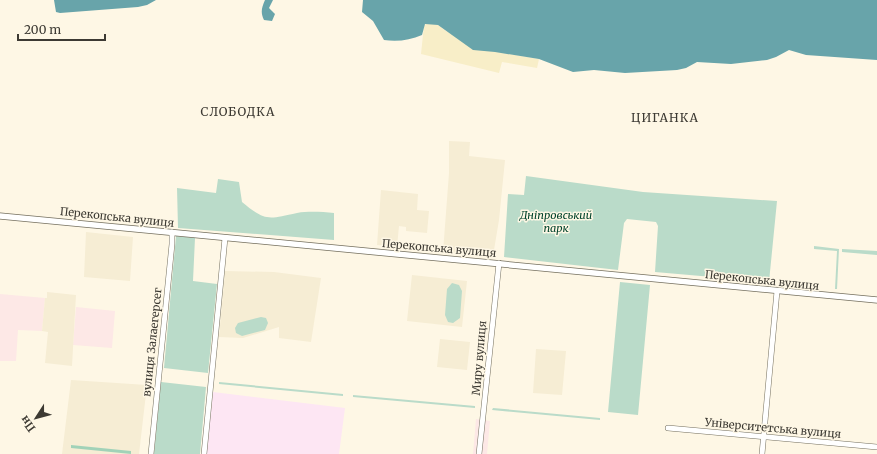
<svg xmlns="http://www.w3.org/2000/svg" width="877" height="454" font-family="Merriweather,serif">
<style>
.commercial{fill:#fde8e6}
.built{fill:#f6edd4}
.medical{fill:#fde6f3}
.green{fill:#badbc9}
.forest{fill:#a1d2b8}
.sand{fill:#f8eec8}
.water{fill:#68a4aa}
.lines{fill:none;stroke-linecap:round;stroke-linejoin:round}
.secondary-casing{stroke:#746f5e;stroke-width:6}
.primary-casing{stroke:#746f5e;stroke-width:7}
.secondary{stroke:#fff;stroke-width:5}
.primary{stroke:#fff;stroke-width:5.5}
.labels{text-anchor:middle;stroke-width:3;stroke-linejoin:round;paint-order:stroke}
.park-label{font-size:11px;font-style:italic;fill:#00432b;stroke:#fef7e5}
.street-label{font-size:11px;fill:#3d3a33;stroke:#fef7e5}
.neighbourhood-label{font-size:12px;letter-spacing:1px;fill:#3d3a33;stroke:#fef7e5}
</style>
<rect width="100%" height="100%" fill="#fef7e5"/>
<path class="commercial" d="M 0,294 L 45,298 L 42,331 L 18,330 L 16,361 L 0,361 Z
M 76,307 L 115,311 L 112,348 L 73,345 Z
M 476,419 L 490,421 L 487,454 L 473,454 Z"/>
<path class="built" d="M 449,141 L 470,142 L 469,156 L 505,160 L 499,220 L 493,256 L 443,252 L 449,173 Z
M 381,190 L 418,194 L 417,210 L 429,211 L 427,233 L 406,231 L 406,227 L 399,226 L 397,247 L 377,245 Z
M 86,232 L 133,237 L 130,281 L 84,277 Z
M 225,271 L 274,272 L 321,278 L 311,342 L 279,338 L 279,327 L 243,338 L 219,337 Z
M 412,275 L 467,281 L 462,327 L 407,321 Z
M 47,292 L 76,295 L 72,366 L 45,363 L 48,332 L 42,331 L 45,298 L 47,298 Z
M 440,339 L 470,342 L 467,370 L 437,367 Z
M 536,349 L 566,351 L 562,395 L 533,393 Z
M 71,380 L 147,385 L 139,454 L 62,454 Z"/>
<path class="medical" d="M 213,392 L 345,408 L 339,454 L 206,454 Z"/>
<path class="green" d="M 526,176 L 643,192 L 777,201 L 769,282 L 655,272 L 658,226 L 656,222 L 627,219 L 624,223 L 618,270 L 504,257 L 508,194 L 524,195 Z
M 218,179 L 239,182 L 242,202 C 266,222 268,219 297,213 C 309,211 322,212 334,213 L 334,240 L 178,228 L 177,188 L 216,193 Z
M 176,236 L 195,238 L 193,281 L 217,284 L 208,373 L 164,368 Z
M 814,246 L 839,249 L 837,289 L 835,289 L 837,251 L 814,249 Z
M 842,249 L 877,251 L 877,255 L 842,252 Z
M 620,282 L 650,285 L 638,415 L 608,412 Z
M 452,283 L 459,285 L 462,291 L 460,318 L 453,323 L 448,322 L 445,315 L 447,289 Z
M 261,317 L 266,318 L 268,323 L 265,330 L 242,336 L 236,333 L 235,328 L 238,323 Z
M 161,382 L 206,387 L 200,454 L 154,454 Z
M 219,382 L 343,394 L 343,396 L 219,384 Z
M 353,395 L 475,406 L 475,408 L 353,397 Z
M 493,408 L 600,418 L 600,420 L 492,410 Z"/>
<path class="forest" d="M 71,445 L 131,451 L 131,454 L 71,448 Z"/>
<path class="sand" d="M 429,23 L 438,25 L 446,31 L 492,51 L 539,59 L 537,68 L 502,62 L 499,73 L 421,54 L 424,25 Z"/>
<path class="water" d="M 54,0 L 156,0 L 147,5 L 138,7 L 60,13 L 56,12 Z
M 265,0 L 273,0 L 269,8 L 275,14 L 272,21 L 264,20 C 260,12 262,7 265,0 Z
M 363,0 L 877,0 L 877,60 L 806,55 L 789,50 L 776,57 L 767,60 L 731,64 L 697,62 L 686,68 L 677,70 L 625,73 L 594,70 L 573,72 L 539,59 L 495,52 L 473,50 L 438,25 L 425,24 L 422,35 C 410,40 398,42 384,40 L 373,21 L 362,12 Z"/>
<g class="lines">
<g class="secondary-casing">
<path id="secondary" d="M 668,428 L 877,447
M 151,454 L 172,244 L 172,232
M 204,454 L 225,238
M 479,454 L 499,263
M 762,454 L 777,291"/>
</g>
<g class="primary-casing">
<path id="primary" d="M 0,216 L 877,300"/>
</g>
<use href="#secondary" class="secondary"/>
<use href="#primary" class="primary"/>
</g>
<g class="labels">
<g class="park-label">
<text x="556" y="219">Дніпровський<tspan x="556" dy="13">парк</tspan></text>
</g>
<g class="street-label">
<text transform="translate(117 217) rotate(6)" y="4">Перекопська вулиця</text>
<text transform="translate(439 248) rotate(5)" y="4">Перекопська вулиця</text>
<text transform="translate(762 280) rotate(6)" y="4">Перекопська вулиця</text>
<text transform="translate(152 342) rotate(-84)" y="4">вулиця Залаегерсег</text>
<text transform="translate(479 358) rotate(-85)" y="4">Миру вулиця</text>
<text transform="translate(773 428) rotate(5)" y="4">Університетська вулиця</text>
</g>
<g class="neighbourhood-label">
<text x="238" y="116">СЛОБОДКА</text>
<text x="665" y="122">ЦИГАНКА</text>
</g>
</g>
<g transform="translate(36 418) rotate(234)" stroke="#fef7e5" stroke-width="3" paint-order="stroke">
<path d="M0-3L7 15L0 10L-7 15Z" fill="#3d3a33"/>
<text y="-6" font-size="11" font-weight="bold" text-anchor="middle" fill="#3d3a33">Пн</text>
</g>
<path d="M18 34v6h87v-6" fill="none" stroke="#3d3a33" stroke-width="2"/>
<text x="24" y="34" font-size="12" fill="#3d3a33" stroke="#fef7e5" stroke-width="3" paint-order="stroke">200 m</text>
</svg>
